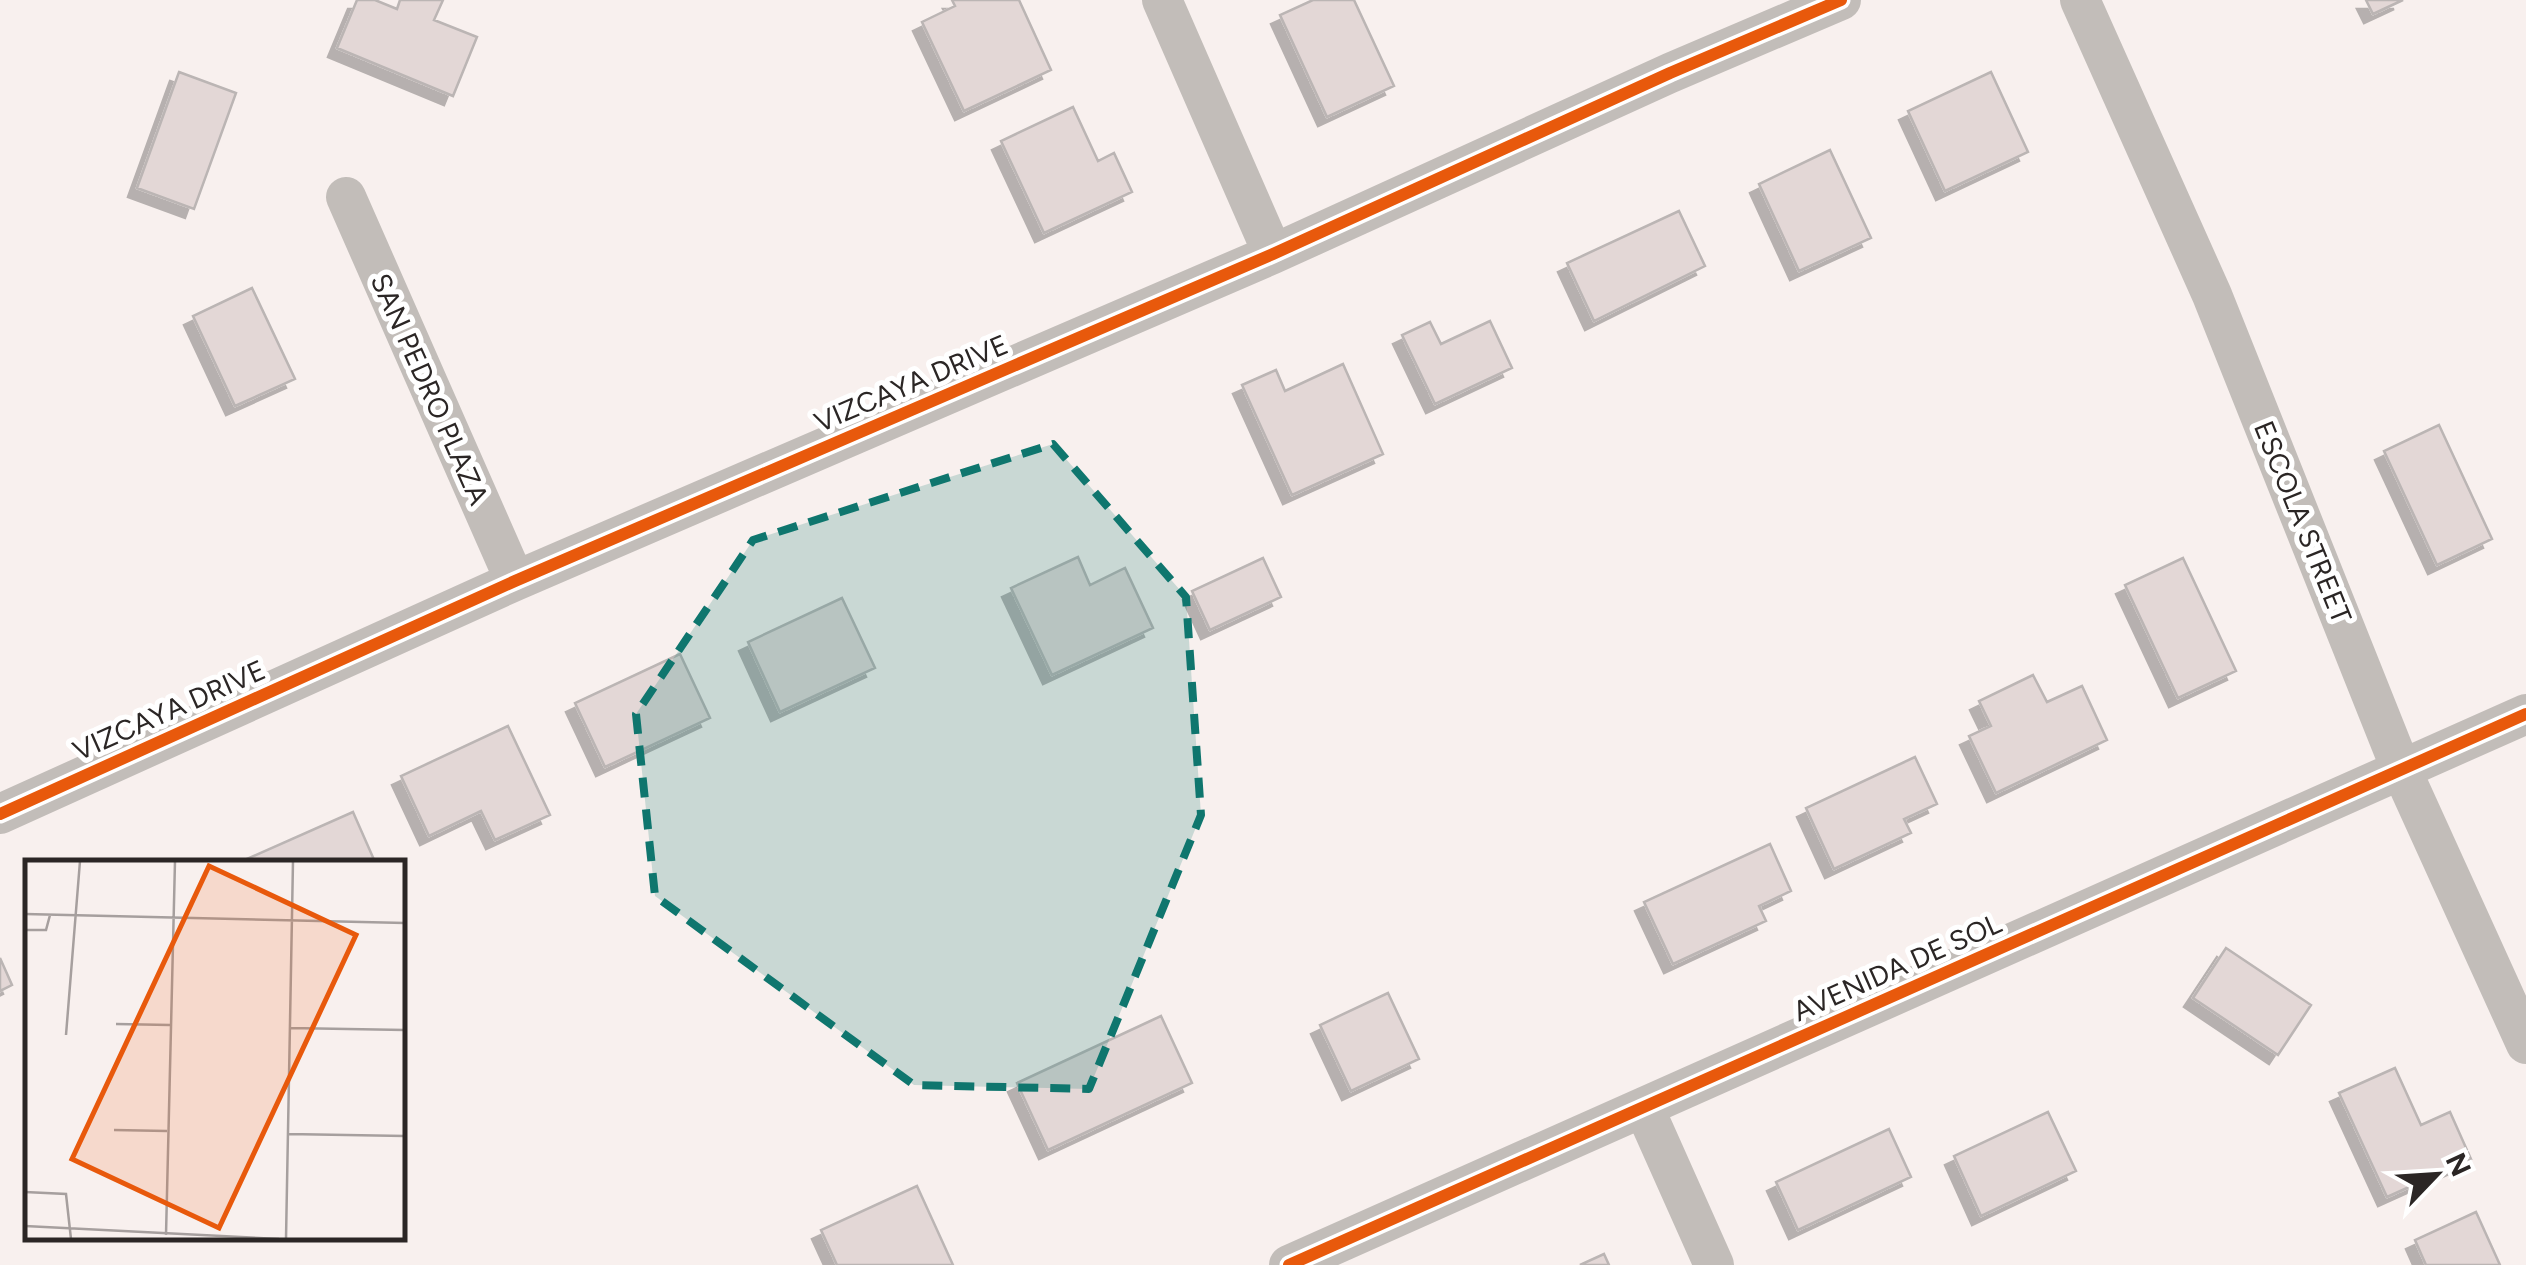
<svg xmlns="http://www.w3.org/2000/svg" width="2526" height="1265" font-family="Figtree,sans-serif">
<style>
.building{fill:#e3d7d6;stroke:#bbb5b4;stroke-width:2.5;filter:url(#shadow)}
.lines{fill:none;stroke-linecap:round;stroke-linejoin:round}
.street{stroke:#c2bdb9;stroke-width:40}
.cycleway-casing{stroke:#fff;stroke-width:19}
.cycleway{stroke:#e8590c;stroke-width:12}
.marked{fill:#0f766e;fill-opacity:0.2;stroke:#0f766e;stroke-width:8;stroke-dasharray:20 12;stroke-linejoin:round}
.labels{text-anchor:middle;stroke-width:10;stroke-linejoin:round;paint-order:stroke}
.street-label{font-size:28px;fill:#2b2625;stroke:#fff}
.inset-road{fill:none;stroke:#a69f9e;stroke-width:2.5}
.view{fill:#e8590c;fill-opacity:0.15;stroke:#e8590c;stroke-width:5}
.inset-edge{fill:none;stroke:#2b2625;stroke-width:5}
</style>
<defs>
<filter id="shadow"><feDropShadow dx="-9" dy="9" stdDeviation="0" flood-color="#0004"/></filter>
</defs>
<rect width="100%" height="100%" fill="#f8f0ee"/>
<path class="building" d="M 357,0 L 375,0 L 397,9 L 400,0 L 443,0 L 434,20 L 477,37 L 453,96 L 337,48 Z
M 952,0 L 1019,0 L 1051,70 L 964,111 L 922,22 L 955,6 Z
M 1313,0 L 1354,0 L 1394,86 L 1327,117 L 1280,15 Z
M 2366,0 L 2403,0 L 2373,14 Z
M 179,72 L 236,93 L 194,209 L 137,188 Z
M 1991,72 L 2028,152 L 1945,191 L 1908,111 Z
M 1073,107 L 1098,161 L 1114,153 L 1132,192 L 1044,233 L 1001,141 Z
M 1830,150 L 1871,238 L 1799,271 L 1759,184 Z
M 1679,211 L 1705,266 L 1594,321 L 1567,263 Z
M 252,288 L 295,379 L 235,406 L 193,316 Z
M 1490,321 L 1512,368 L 1435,404 L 1402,335 L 1430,322 L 1441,344 Z
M 1343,364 L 1383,454 L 1292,495 L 1242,385 L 1276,370 L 1285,391 Z
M 2439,425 L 2492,539 L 2437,565 L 2384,451 Z
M 1078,557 L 1090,585 L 1125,568 L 1153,628 L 1052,675 L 1011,588 Z
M 1263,558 L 1281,597 L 1210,630 L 1192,591 Z
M 2183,558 L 2236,671 L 2178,698 L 2125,585 Z
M 842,598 L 875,668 L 780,712 L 748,642 Z
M 680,654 L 710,718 L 605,767 L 575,703 Z
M 2033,675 L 2047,702 L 2082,686 L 2107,740 L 1996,793 L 1969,736 L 1991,726 L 1979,701 Z
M 508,726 L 550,815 L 495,840 L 481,811 L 429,836 L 401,776 Z
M 1915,757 L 1937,804 L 1904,819 L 1911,833 L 1834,869 L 1806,808 Z
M 353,812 L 375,862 L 240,862 Z
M 1770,844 L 1791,891 L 1759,906 L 1766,921 L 1673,964 L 1644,902 Z
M 2226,948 L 2311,1005 L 2278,1055 L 2193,998 Z
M 0,958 L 12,985 L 0,991 Z
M 1388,993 L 1419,1059 L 1351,1091 L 1320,1025 Z
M 1161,1016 L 1192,1083 L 1048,1150 L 1017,1083 Z
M 2395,1068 L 2421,1125 L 2450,1112 L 2471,1159 L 2387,1197 L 2339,1093 Z
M 2048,1112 L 2076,1171 L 1981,1216 L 1954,1156 Z
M 1889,1129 L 1911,1177 L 1798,1230 L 1776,1182 Z
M 917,1186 L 953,1265 L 837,1265 L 821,1230 Z
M 2476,1212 L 2500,1265 L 2426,1265 L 2415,1240 Z
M 1604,1254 L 1609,1265 L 1580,1265 Z"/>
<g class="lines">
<path class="street" d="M 1162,0 L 1273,254
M 2080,0 L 2212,295 L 2401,769 L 2526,1044
M 346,197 L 515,581
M 0,814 L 515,581 L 1273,254 L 1670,73 L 1841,0
M 1644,1108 L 1714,1265
M 1289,1265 L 2526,714"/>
<g class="cycleway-casing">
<path id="cycleway" d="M 0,814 L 515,581 L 1273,254 L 1670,73 L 1841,0
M 1289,1265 L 2526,714"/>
</g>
<use href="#cycleway" class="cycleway"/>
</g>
<path class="marked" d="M 1053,444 L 1186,597 L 1201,815 L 1089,1089 L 914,1085 L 655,896 L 636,714 L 753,540 Z"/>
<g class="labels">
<g class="street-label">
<text transform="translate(911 383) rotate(-23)" y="10">VIZCAYA DRIVE</text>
<text transform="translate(430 389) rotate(66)" y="10">SAN PEDRO PLAZA</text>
<text transform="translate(2303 522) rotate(68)" y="10">ESCOLA STREET</text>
<text transform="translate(169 710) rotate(-24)" y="10">VIZCAYA DRIVE</text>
<text transform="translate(1897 967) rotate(-24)" y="10">AVENIDA DE SOL</text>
</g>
</g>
<g transform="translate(25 860)">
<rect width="380" height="380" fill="#f8f0ee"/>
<path class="inset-road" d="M 0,54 L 380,63M 0,70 L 21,70 L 25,55M 91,164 L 145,165M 265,168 L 380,170M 41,175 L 55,1M 89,270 L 142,271M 263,274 L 380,276M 0,332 L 41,334 L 46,379M 0,366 L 254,379M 141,375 L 150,1M 261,379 L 268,1"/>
<path class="view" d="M 184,6 L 331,75 L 194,368 L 47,299 Z"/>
<rect width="380" height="380" class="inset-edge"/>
</g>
<g transform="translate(2436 1175) rotate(65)" stroke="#ffffff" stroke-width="8" paint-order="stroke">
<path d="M0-8L18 38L0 25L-18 38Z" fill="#2b2625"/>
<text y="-15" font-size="28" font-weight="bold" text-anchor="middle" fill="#2b2625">N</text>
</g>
</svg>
